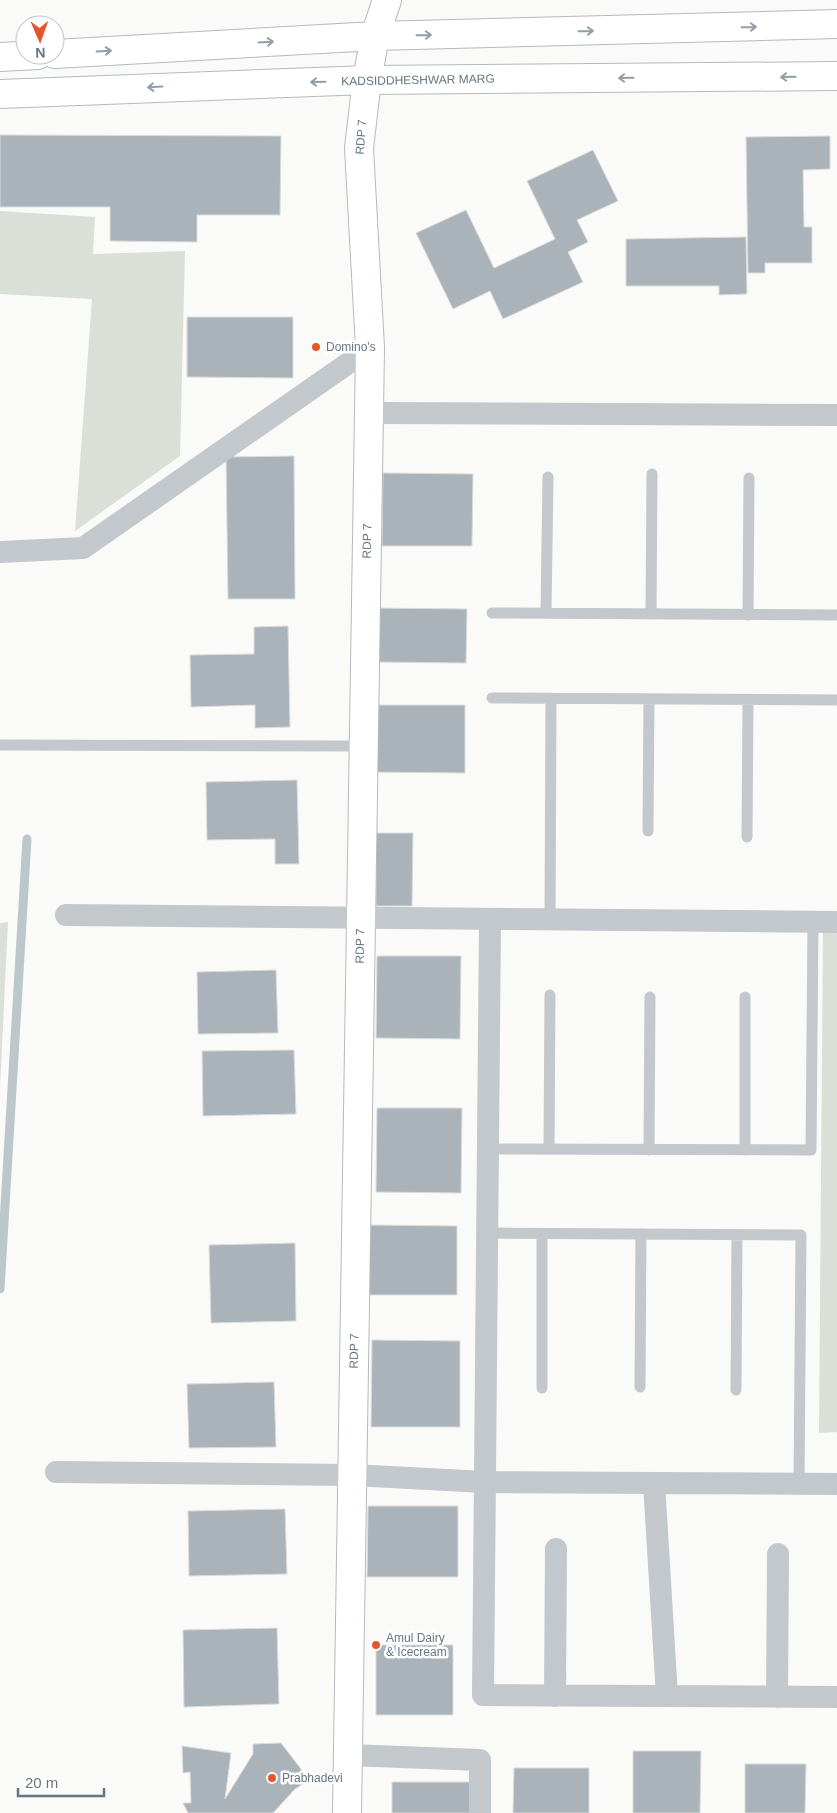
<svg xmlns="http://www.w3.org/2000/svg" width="837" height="1813" font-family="Arial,sans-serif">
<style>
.green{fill:#dadfd7}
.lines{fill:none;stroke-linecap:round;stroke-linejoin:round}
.stream{stroke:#bbc7cb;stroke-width:9}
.building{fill:#aab3b9;stroke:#dcdcda}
.secondary-casing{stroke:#b3babf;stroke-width:30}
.lane{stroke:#c3c8cc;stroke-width:11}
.street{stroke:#c3c8cc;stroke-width:22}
.secondary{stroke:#fff;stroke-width:28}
.oneway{stroke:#939fa8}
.poi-dot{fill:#e4572e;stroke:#fff;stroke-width:2}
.labels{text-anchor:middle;stroke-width:5;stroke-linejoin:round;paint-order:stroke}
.street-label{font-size:12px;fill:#657683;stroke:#fff}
.poi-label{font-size:12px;fill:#657683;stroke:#fff;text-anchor:start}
</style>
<rect width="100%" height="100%" fill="#fafaf8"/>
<path class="green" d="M 0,211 L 95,217 L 93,254 L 185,251 L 180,456 L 75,531 L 92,299 L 0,294 Z
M 8,922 L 0,1088 L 0,923 Z
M 823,930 L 837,930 L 837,1432 L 819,1433 Z"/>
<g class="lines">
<path class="stream" d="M 0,1289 L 27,839"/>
</g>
<path class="building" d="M 0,135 L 281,136 L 280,215 L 197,215 L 197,242 L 110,241 L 110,207 L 0,207 Z
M 830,136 L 830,169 L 803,170 L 804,227 L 812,227 L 812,263 L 765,263 L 765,273 L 748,273 L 746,137 Z
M 593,150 L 618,201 L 577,220 L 588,242 L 568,252 L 583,282 L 503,319 L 490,291 L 453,309 L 416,233 L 466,210 L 494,268 L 555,239 L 527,181 Z
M 746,237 L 747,294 L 719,295 L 719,286 L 626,286 L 626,239 Z
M 187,317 L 293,317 L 293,378 L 187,377 Z
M 294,456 L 295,599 L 228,599 L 226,457 Z
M 383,473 L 473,474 L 472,546 L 382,546 Z
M 375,608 L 467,609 L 466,663 L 375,662 Z
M 288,626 L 290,727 L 255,728 L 255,705 L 191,707 L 190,655 L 254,654 L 254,627 Z
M 370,705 L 465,705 L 465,773 L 369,772 Z
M 297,780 L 299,864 L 275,864 L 275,839 L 207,840 L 206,782 Z
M 376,833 L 413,833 L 412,906 L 376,906 Z
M 377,956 L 461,956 L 460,1039 L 376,1038 Z
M 276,970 L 278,1033 L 198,1034 L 197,972 Z
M 294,1050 L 296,1114 L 203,1116 L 202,1051 Z
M 377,1108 L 462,1108 L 461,1193 L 376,1192 Z
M 368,1225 L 457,1226 L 457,1295 L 368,1295 Z
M 295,1243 L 296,1321 L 211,1323 L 209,1245 Z
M 372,1340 L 460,1341 L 460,1427 L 371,1427 Z
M 274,1382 L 276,1447 L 189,1448 L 187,1384 Z
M 368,1506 L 458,1506 L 458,1577 L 367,1577 Z
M 285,1509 L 287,1574 L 189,1576 L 188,1511 Z
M 277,1628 L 279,1704 L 184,1707 L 183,1630 Z
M 376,1645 L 453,1645 L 453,1715 L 376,1715 Z
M 281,1743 L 301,1769 L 306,1782 L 295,1789 L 273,1813 L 188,1813 L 183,1803 L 191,1803 L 190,1772 L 183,1773 L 182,1746 L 231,1753 L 225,1799 L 253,1754 L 253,1744 Z
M 633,1751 L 701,1751 L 700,1813 L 633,1813 Z
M 745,1764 L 806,1764 L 805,1813 L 745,1813 Z
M 514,1768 L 589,1768 L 589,1813 L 513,1813 Z
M 392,1782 L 478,1782 L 478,1813 L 392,1813 Z"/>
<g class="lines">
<g class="secondary-casing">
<path id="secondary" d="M 55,54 L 375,36 L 837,24
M 0,57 L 38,55
M 0,94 L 367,80 L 837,76
M 347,1813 L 370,348 L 359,148 L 367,80 L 375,36 L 387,0"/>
</g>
<path class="lane" d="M 492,613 L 837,615
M 546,613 L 548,477
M 651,614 L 652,474
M 748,615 L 749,478
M 492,698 L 837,700
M 0,745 L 363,746
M 648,831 L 649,699
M 747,837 L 748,700
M 550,920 L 551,698
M 488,1149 L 811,1150 L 813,922
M 549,1149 L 550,995
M 649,1150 L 650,997
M 745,1150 L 745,997
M 487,1233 L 801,1235 L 799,1483
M 640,1387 L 641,1234
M 542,1388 L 542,1234
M 736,1390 L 737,1235"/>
<path class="street" d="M 369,413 L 837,415
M 0,552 L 83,548 L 370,348
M 66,915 L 837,922
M 490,920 L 483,1695 L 837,1697
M 56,1472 L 352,1475 L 485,1482 L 837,1484
M 654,1483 L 667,1696
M 555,1696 L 556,1549
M 777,1697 L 778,1554
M 348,1755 L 480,1760 L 480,1813"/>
<use href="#secondary" class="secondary"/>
</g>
<defs><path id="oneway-shaft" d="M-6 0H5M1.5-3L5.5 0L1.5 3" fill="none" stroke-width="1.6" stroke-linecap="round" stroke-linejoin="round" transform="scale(1.25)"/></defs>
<g class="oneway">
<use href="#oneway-shaft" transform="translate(749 27) rotate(-1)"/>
<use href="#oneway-shaft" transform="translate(586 31) rotate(-1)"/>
<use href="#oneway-shaft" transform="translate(424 35) rotate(-1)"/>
<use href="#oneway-shaft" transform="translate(266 42) rotate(-3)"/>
<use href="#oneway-shaft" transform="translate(104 51) rotate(-3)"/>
<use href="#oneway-shaft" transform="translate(788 77) rotate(179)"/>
<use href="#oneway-shaft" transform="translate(626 78) rotate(179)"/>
<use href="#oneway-shaft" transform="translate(318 82) rotate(179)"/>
<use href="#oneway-shaft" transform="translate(155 87) rotate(177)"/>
</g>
<g class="poi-dot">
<circle cx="316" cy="347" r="5"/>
<circle cx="376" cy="1645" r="5"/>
<circle cx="272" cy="1778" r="5"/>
</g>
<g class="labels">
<g class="street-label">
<text transform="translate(418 80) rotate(-1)" y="4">KADSIDDHESHWAR MARG</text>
<text transform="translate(361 137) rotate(-86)" y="4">RDP 7</text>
<text transform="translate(367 541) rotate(-89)" y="4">RDP 7</text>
<text transform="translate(360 946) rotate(-89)" y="4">RDP 7</text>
<text transform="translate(354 1351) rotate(-89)" y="4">RDP 7</text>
</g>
<g class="poi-label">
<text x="326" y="351">Domino's</text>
<text x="386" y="1642">Amul Dairy<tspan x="386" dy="14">&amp; Icecream</tspan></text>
<text x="282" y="1782">Prabhadevi</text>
</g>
</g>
<g transform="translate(40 40) rotate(178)"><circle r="24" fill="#ffffff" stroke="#c1c8cd"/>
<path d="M0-4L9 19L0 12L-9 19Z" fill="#e4572e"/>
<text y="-8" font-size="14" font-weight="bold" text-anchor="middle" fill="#657683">N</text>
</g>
<path d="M18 1788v8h86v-8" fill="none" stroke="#657683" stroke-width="2.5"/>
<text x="25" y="1788" font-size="15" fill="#657683" stroke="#ffffff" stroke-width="4" paint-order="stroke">20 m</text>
</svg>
